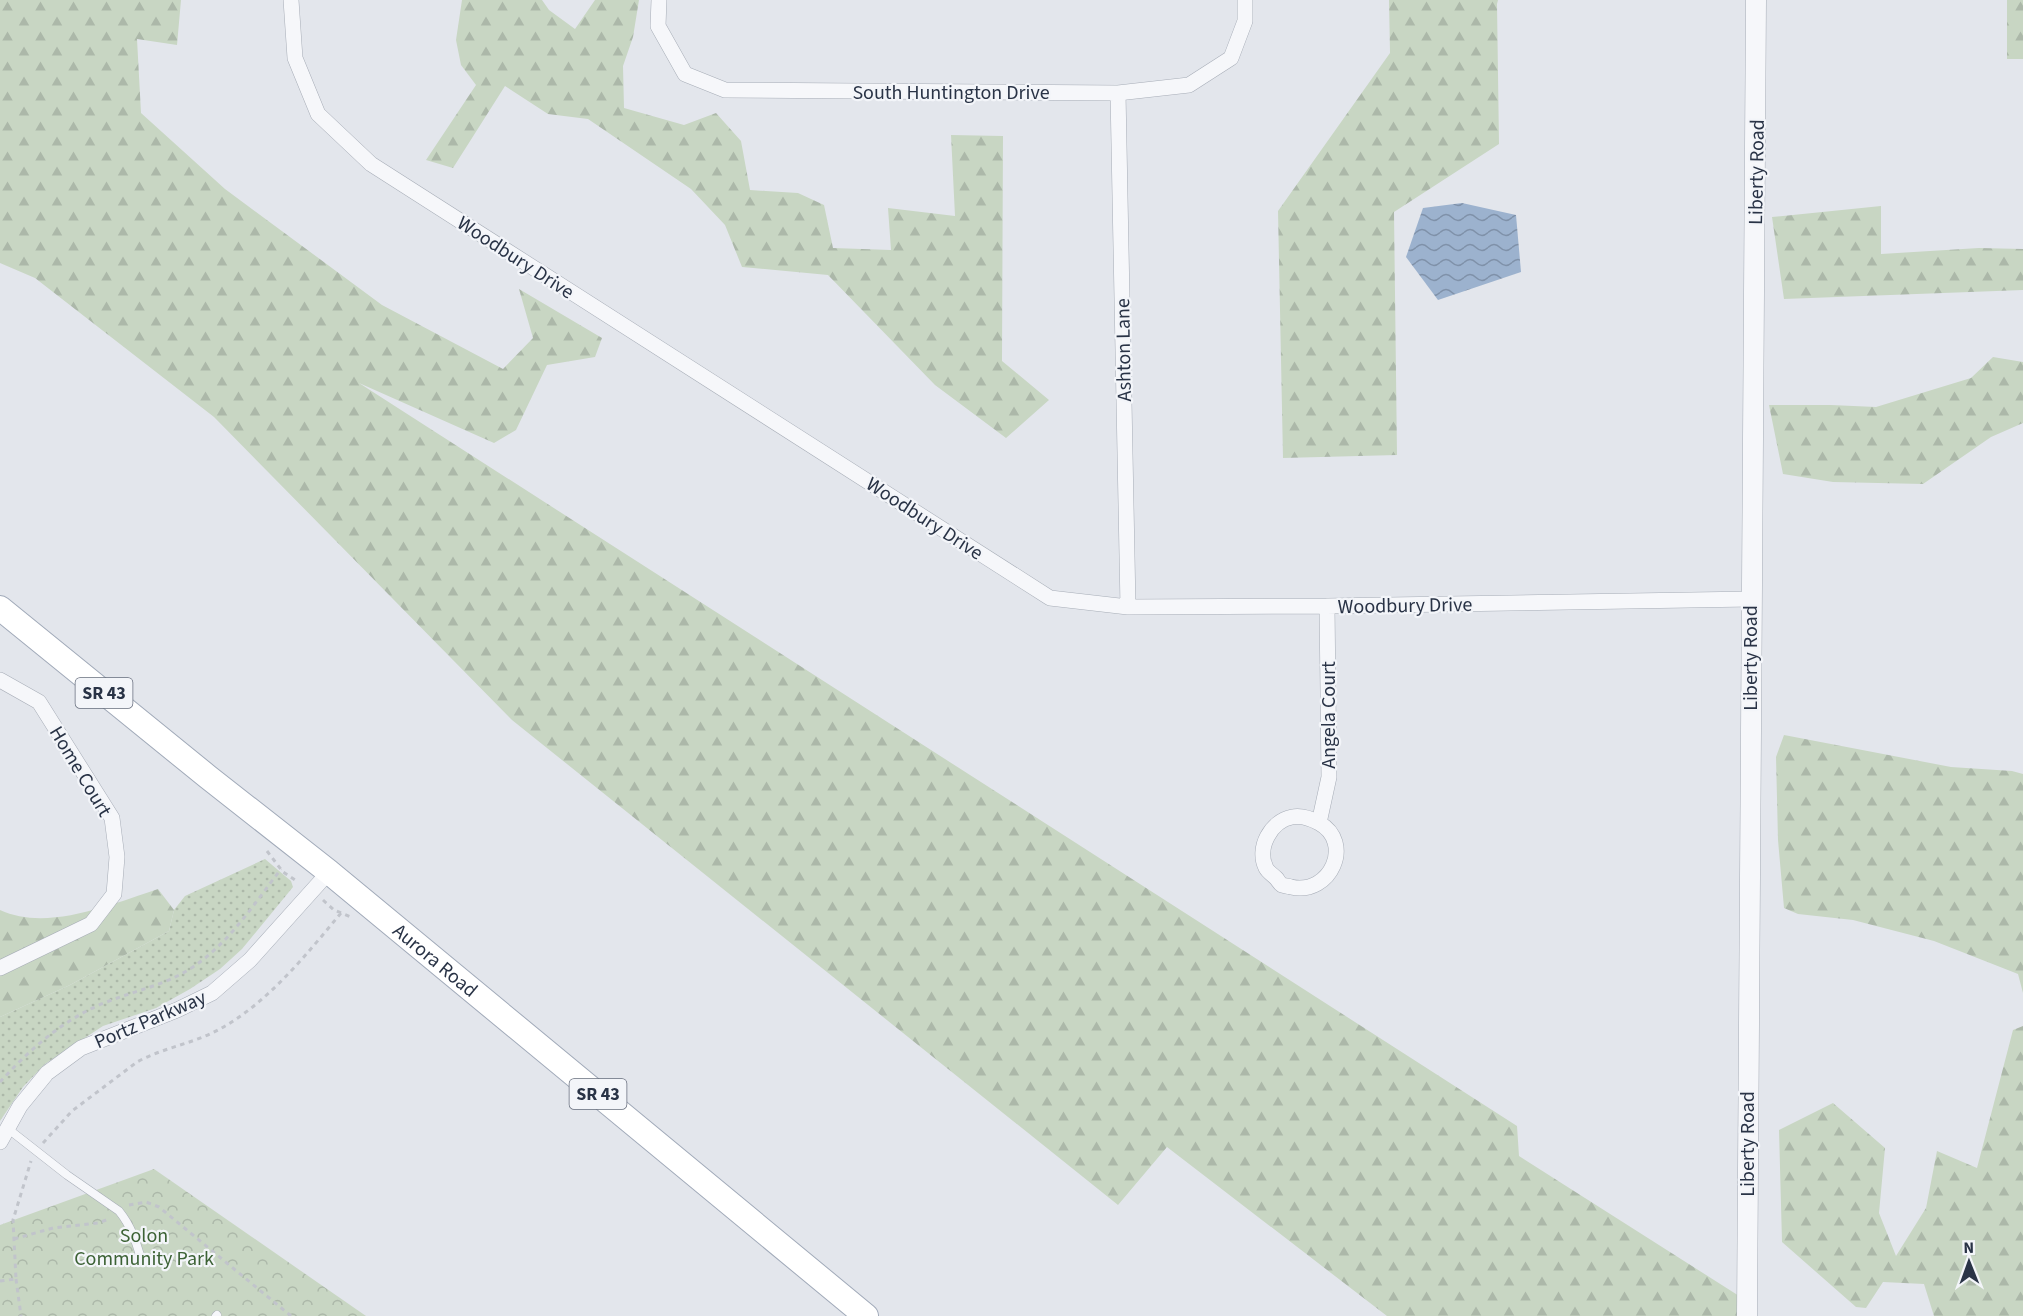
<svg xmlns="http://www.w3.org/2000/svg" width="2023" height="1316" font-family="'Source Sans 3',sans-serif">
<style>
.grass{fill:url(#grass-dots)}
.forest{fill:url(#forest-firs)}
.park{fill:url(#park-crowns)}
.water{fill:url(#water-waves)}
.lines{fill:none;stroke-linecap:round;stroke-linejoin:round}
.service-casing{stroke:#a7adb7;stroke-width:9}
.minor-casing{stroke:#a7adb7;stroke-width:16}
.tertiary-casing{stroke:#a7adb7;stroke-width:21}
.primary-casing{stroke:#a1aab9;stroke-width:26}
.path{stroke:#c1c4cb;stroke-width:3;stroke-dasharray:4.5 4.5;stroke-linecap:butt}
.service{stroke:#f6f7fa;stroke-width:8}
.minor{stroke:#f6f7fa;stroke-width:15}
.tertiary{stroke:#f6f7fa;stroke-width:20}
.primary{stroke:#fff;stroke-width:24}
.labels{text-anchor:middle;stroke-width:4.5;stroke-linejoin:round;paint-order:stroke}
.shield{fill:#f3f5f9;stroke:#666d7c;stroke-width:1.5}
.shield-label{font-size:18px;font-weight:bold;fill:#293346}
.street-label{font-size:20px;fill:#293346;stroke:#f3f5f9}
.park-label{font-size:20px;fill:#3c6235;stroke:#f3f5f9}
</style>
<defs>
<pattern id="grass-dots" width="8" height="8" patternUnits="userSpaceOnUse" patternTransform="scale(1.5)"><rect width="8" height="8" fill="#c8d6c3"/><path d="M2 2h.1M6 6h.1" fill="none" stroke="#acb8a9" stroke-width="1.8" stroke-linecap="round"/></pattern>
<pattern id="forest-firs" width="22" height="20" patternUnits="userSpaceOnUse" patternTransform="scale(1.5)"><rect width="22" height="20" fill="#c8d6c3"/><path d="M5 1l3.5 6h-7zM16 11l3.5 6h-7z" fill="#acb8a9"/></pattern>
<pattern id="park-crowns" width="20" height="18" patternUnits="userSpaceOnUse" patternTransform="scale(1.5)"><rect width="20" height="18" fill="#c8d6c3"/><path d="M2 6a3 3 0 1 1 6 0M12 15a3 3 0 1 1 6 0" fill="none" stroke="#acb8a9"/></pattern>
<pattern id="water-waves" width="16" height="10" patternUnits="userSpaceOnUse" patternTransform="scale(1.5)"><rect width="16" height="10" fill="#9cb2ce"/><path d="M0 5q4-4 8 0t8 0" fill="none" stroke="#7f91a9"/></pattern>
</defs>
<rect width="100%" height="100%" fill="#e3e6ec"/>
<path class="grass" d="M 265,859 L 291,881 L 293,887 L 242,949 L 220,969 L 190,989 L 156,1008 L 103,1026 L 45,1064 L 23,1087 L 0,1121 L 0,1017 L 70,985 L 169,931 L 174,910 L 185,896 Z"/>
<path class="forest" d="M 0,0 L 181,0 L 177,45 L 137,39 L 141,113 L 225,189 L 382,305 L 503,369 L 533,338 L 519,289 L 602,338 L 595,357 L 547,365 L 516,430 L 494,443 L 359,383 L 1517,1126 L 1519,1156 L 1747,1301 L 1747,1316 L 1387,1316 L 1167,1147 L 1118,1205 L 512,720 L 214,417 L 35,278 L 0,263 Z
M 462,0 L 542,0 L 549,10 L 575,29 L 595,0 L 639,0 L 633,37 L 623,66 L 624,108 L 684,125 L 716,113 L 741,141 L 750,190 L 798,193 L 824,205 L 833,248 L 891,250 L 888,208 L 955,216 L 951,135 L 1003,136 L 1002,361 L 1049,400 L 1006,438 L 935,385 L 828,275 L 742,267 L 725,225 L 691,189 L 588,119 L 548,114 L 505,86 L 453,168 L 426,160 L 476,85 L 461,65 L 456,40 Z
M 1389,0 L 1498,0 L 1497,4 L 1499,144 L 1394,212 L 1397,455 L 1283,458 L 1278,211 L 1390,53 Z
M 2007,0 L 2023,0 L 2023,59 L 2007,59 Z
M 1881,206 L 1881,254 L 1979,248 L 2023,249 L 2023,290 L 1784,299 L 1772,217 Z
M 1993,357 L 2023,362 L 2023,423 L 1991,437 L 1923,484 L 1833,482 L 1783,474 L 1769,405 L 1831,405 L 1876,407 L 1971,378 Z
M 1784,735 L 1951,767 L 2012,771 L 2023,774 L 2023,993 L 2018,974 L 1934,941 L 1853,920 L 1798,914 L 1784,908 L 1778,840 L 1776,757 Z
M 158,889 L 174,910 L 169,931 L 70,985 L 0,1017 L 0,910 C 47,932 112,904 158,889 Z
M 2023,1026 L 2023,1316 L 1934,1316 L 1924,1284 L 1883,1282 L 1866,1308 L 1856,1307 L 1782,1242 L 1779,1130 L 1833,1103 L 1885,1148 L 1879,1213 L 1896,1256 L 1926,1208 L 1937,1151 L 1977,1168 L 2013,1030 Z"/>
<path class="park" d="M 154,1169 L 366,1316 L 0,1316 L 0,1225 Z"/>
<path class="water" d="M 1462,203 L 1516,215 L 1521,272 L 1438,300 L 1406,257 L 1423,208 Z"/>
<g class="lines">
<g class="service-casing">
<path id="service" d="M 7,1128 L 67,1175 L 119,1211 C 131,1226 136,1241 141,1259
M 216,1316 L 217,1315"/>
</g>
<g class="minor-casing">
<path id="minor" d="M 291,0 L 295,58 L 318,114 L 371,164 L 1050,598 L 1128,607 L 1327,606 L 1751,599
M 659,0 L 658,26 L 685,74 L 725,90 L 1118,93 L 1189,85 L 1231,58 L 1245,21 L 1245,0
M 1118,93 L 1128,607
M 0,680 L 39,702 L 112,818 L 117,857 L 114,894 L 91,924 L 0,968
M 1319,823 C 1310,818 1302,815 1292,817 C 1271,821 1256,848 1266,868 C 1268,872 1273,875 1276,878 C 1278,880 1279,883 1282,885 C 1285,886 1288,886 1291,887 C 1331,896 1354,842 1319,823 L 1329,777 L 1327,606
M 0,1142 L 20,1106 L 47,1073 L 81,1048 L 177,1010 L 212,993 L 250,960 L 329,872"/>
</g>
<g class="tertiary-casing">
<path id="tertiary" d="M 1747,1316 L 1756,0"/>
</g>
<g class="primary-casing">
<g id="primary">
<path id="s1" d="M 0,608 L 208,777 L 329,872 L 866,1316"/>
</g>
</g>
<path class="path" d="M 267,851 L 283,872 L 298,882
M 323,900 L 334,910 L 353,918
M 0,1082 C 29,1050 64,1019 104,1003 C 136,990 164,986 193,967 C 230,942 254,904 281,869
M 43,1143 L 72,1111 L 137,1062 C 162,1048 192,1044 218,1030 C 267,1004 306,955 341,913
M 129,1205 L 146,1202 L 159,1207 L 291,1316
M 14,1239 L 53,1228 L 98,1223 L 109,1219
M 16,1279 L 21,1316
M 0,1281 L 16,1279 L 13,1220 L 31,1161"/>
<use href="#service" class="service"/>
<use href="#minor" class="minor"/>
<use href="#tertiary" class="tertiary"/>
<use href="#primary" class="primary"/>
</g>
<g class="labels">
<g class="shield">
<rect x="75.5" y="678" width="57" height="30" rx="4.5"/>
<rect x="569.5" y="1079" width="57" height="30" rx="4.5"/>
</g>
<g class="shield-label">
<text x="104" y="699">SR 43</text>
<text x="598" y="1100">SR 43</text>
</g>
<g class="street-label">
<text x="951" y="99">South Huntington Drive</text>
<text transform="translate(1756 172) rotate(-89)" y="7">Liberty Road</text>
<text transform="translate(516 257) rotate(33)" y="7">Woodbury Drive</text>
<text transform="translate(1123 350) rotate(-91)" y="7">Ashton Lane</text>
<text transform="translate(925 518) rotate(33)" y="7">Woodbury Drive</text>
<text transform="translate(1405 605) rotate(-1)" y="7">Woodbury Drive</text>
<text transform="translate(1750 658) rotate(-90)" y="7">Liberty Road</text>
<text transform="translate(1328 715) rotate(-90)" y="7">Angela Court</text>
<text transform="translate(81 771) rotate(59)" y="7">Home Court</text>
<text dy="7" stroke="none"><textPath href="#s1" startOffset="560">Aurora Road</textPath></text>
<text transform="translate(150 1019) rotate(-23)" y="7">Portz Parkway</text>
<text transform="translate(1747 1144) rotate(-90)" y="7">Liberty Road</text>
</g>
<g class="park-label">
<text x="144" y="1242">Solon<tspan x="144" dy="23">Community Park</tspan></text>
</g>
</g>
<g transform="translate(1969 1262) rotate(359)" stroke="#f3f5f9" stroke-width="4.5" paint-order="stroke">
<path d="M0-4.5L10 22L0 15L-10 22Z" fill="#293346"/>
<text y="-9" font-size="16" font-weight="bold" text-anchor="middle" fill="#293346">N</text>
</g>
</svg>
